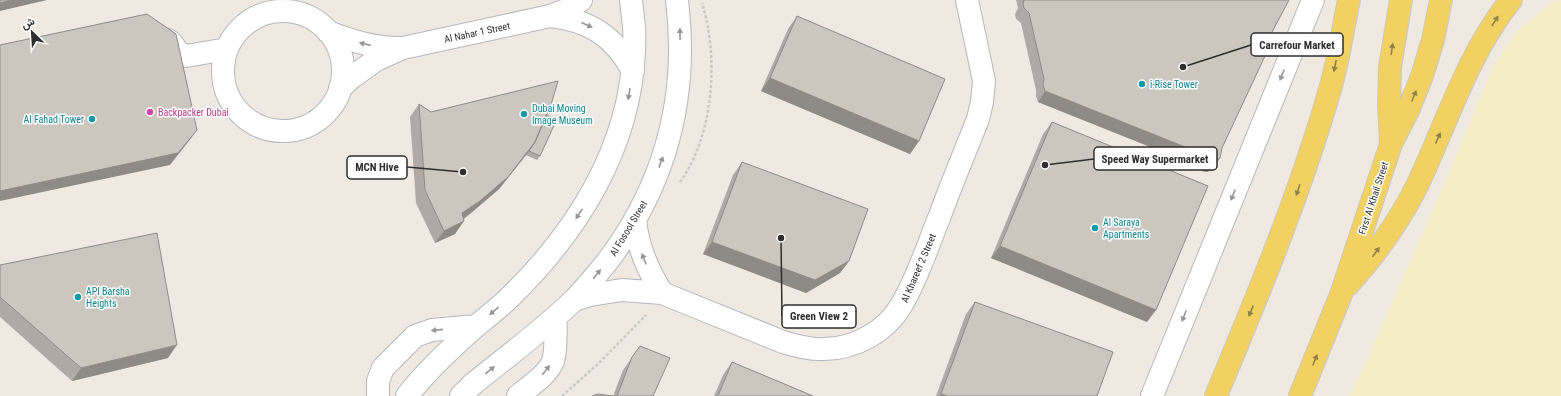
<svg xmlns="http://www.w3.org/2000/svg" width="1561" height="396" font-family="'Roboto Condensed',Vazirmatn,sans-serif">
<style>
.sand{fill:#f3ecc5}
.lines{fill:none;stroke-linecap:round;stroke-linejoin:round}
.minor-casing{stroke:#b4b7c1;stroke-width:24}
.major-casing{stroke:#c9c9c9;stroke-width:24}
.path{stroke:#c9c9c9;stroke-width:2.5;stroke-dasharray:3 2;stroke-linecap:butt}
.minor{stroke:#fff;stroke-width:22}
.major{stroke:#f2d163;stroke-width:22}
.wall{fill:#afaba4}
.shaded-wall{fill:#8e8b86}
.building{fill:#cbc7bf;stroke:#8e8b86}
.oneway{fill:#908048}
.oneway2{fill:#969696}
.culture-dot{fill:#0f9aa8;stroke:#fff;stroke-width:1.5}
.hotel-dot{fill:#d1479c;stroke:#fff;stroke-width:1.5}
.labels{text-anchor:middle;stroke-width:3;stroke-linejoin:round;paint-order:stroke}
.street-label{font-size:10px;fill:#2e2e2e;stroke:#fff}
.culture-label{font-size:10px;fill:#0d838f;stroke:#fff;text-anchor:start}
.hotel-label{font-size:10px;fill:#b23c85;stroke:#fff;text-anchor:start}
.leader{fill:none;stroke:#2e2e2e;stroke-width:1.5}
.callout-dot{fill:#2e2e2e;stroke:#fff;stroke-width:1.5}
.callout{fill:#fff;stroke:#2e2e2e;stroke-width:1.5}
.callout-label{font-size:11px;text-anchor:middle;font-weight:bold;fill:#2e2e2e}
</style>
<rect width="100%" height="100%" fill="#efe9e1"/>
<path class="sand" d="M 1555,0 L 1561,0 L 1561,396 L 1349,396 L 1361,374 L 1449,174 L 1493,67 L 1516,33 Z"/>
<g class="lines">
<g class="minor-casing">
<path id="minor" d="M223 71a60 60 0 1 1 120 0a60 60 0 1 1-120 0Z
M 550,16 C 589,20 614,36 633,71
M 328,32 C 352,41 374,48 400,48
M 158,40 C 169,37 173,43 177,52 L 186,56 L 227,49
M 340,88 L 351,78 L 376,60 L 403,48 L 550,16 L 566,10 L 581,0
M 635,220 C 638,248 648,270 662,293
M 574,300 L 590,295 L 622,290 L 662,293 L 783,342 C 796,346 810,350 824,349 C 855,349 887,331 902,304 C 917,279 928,245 939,218 C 951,185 965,152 978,119 L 982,102 L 984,81 L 967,0
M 378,396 L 378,381 L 383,368 L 415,336 L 432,330 L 476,326
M 407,396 C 427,370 451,348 475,327 C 487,317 499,308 510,297 C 577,232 630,148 634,51 C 634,43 635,35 634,27 C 633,18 632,9 631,0
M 461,396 L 473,384 C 506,357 542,331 573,301 C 585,289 596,275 607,262 C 666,184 689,97 677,0
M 518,396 C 529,386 547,376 553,361 C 557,348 555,331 556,317
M 1152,396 L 1313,0"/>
</g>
<g class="major-casing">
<path id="major" d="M 1391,143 L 1389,106 L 1390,67 L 1401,0
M 1348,285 C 1375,255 1399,222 1417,186 C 1447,123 1467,55 1511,0
M 1216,396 C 1258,295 1301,192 1331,86 C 1339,58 1343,28 1349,0
M 1300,396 L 1342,292 L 1391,144 L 1408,111 L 1422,76 L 1433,40 L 1441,0"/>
</g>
<path class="path" d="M 680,182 C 714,135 719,57 702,3
M 562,396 L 598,364 L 646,315"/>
<use href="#minor" class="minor"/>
<use href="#major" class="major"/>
</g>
<path class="wall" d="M 1016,0 L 1289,0 L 1271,34 L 1264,45 L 1213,169 L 1207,172 L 1202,171 L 1198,166 L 1038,102 L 1036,96 L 1036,90 L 1021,23 L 1016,19 L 1015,14 L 1018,8 Z
M 797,16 L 919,141 L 910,154 L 761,91 L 788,29 Z
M 419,104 L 431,112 L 546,115 L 540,156 L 537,160 L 526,155 L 499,189 L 464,219 L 455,234 L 435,243 L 416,203 L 410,117 Z
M 1052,122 L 1147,322 L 991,258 L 1043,134 Z
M 742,162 L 849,261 L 840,273 L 806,293 L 703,254 L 733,175 Z
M 0,265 L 168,358 L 72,381 L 0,317 Z
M 975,302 L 1097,396 L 936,396 L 966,314 Z
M 640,346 L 653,396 L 592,396 L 613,396 L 623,370 Z
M 732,362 L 813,396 L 714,396 L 723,375 Z"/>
<path class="shaded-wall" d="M 11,0 L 47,0 L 0,11 L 0,3 Z
M 1261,33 L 1271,34 L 1264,45 Z
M 770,78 L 919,141 L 910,154 L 761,91 Z
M 1045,91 L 1205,155 L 1198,166 L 1038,102 Z
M 197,130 L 188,142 L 170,165 L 0,201 L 0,191 Z
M 535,142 L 526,155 L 499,189 L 471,213 L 453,226 L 462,213 Z
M 1220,158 L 1213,169 L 1207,172 L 1202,171 L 1209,160 Z
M 464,221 L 455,234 L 435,243 L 444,231 Z
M 712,242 L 849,261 L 840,273 L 806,293 L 703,254 Z
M 1000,246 L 1156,310 L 1147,322 L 991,258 Z
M 177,345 L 168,358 L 72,381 L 81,368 Z
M 941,394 L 948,396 L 939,396 Z"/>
<path class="building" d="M 0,0 L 11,0 L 0,3 Z
M 1024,0 L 1289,0 L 1271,34 L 1261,33 L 1265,50 L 1265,56 L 1222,148 L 1220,158 L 1214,161 L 1209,160 L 1205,155 L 1045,91 L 1043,85 L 1044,79 L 1029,13 L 1024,8 L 1023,4 Z
M 147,14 L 176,34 L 197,130 L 178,153 L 0,191 L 0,45 Z
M 797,16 L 945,79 L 919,141 L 770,78 Z
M 558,81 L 551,105 L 535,142 L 508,177 L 480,201 L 462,213 L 464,221 L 444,231 L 425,190 L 419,104 L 431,112 Z
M 546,115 L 557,119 L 540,156 L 529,151 L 535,142 Z
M 1052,122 L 1208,186 L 1156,310 L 1000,246 Z
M 742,162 L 868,209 L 849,261 L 815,280 L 712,242 Z
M 157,233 L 177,345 L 81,368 L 0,297 L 0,265 Z
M 975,302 L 1113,352 L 1097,396 L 948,396 L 941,394 Z
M 640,346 L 670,358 L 653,396 L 617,396 L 632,357 Z
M 732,362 L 813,396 L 718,396 Z
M 598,394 L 613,396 L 592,396 Z"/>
<defs><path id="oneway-solid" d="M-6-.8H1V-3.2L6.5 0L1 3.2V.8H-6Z"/></defs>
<g class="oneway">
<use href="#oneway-solid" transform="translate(1495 21) rotate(-58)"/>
<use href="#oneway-solid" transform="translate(1392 49) rotate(-82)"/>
<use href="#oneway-solid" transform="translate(1335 66) rotate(101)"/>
<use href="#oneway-solid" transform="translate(1414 96) rotate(-68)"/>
<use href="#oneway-solid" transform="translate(1438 138) rotate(-66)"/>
<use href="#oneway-solid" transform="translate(1298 190) rotate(109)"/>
<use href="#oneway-solid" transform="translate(1376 252) rotate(-55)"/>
<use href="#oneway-solid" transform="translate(1251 311) rotate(113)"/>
<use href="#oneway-solid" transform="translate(1315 360) rotate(-68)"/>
</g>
<g class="oneway2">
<use href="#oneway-solid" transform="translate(587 25) rotate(25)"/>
<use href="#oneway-solid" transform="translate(680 34) rotate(-91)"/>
<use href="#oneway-solid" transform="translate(365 44) rotate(-167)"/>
<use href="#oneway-solid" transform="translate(1282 75) rotate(112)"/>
<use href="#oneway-solid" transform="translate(629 94) rotate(100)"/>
<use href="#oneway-solid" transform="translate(661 162) rotate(-70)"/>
<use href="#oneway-solid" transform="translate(1233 195) rotate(112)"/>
<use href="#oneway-solid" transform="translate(579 214) rotate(123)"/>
<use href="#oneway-solid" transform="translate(644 259) rotate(-112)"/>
<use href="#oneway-solid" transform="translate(597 274) rotate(-51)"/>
<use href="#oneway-solid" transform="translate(494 311) rotate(140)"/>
<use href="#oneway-solid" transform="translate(1184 316) rotate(112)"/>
<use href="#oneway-solid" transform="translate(437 330) rotate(174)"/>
<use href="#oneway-solid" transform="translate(490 370) rotate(-39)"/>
<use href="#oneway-solid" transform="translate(546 370) rotate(-52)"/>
</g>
<g class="culture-dot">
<circle cx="1142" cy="84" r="4"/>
<circle cx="524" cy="114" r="4"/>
<circle cx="92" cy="119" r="4"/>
<circle cx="1095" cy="228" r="4"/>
<circle cx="78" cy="297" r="4"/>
</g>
<circle class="hotel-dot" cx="150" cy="112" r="4"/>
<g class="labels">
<g class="street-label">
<text transform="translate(477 32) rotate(-12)" y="4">Al Nahar 1 Street</text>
<text transform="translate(1373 198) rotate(-72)" y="4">First Al Khail Street</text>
<text transform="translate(628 228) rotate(-59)" y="4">Al Fosool Street</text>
<text transform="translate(918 268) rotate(-67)" y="4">Al Khareef 2 Street</text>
</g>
<g class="culture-label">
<text x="1150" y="88">i-Rise Tower</text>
<text x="532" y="112">Dubai Moving<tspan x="532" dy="12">Image Museum</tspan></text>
<text x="84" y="123" text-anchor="end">Al Fahad Tower</text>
<text x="1103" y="226">Al Saraya<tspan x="1103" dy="12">Apartments</tspan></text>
<text x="86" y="295">API Barsha<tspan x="86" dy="12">Heights</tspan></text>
</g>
<g class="hotel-label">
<text x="158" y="116">Backpacker Dubai</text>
</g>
</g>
<path class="leader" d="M1183 67L1251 45M1045 165L1094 159M463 172L407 167M781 238L782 316"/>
<g class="callout-dot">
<circle cx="1183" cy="67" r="4"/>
<circle cx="1045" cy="165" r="4"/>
<circle cx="463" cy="172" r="4"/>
<circle cx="781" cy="238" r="4"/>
</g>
<g class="callout">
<rect x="1251" y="33" width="92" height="23" rx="4"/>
<rect x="1094" y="147" width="123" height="23" rx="4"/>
<rect x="347" y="156" width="60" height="23" rx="4"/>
<rect x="782" y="305" width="74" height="23" rx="4"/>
</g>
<g class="callout-label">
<text x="1297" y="49">Carrefour Market</text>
<text x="1155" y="163">Speed Way Supermarket</text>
<text x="377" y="171">MCN Hive</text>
<text x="819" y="320">Green View 2</text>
</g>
<g transform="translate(32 32) rotate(335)" stroke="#ffffff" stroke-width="3" paint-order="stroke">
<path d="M0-3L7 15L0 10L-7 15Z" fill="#2e2e2e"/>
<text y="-6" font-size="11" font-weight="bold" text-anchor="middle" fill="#2e2e2e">ش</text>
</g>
</svg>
